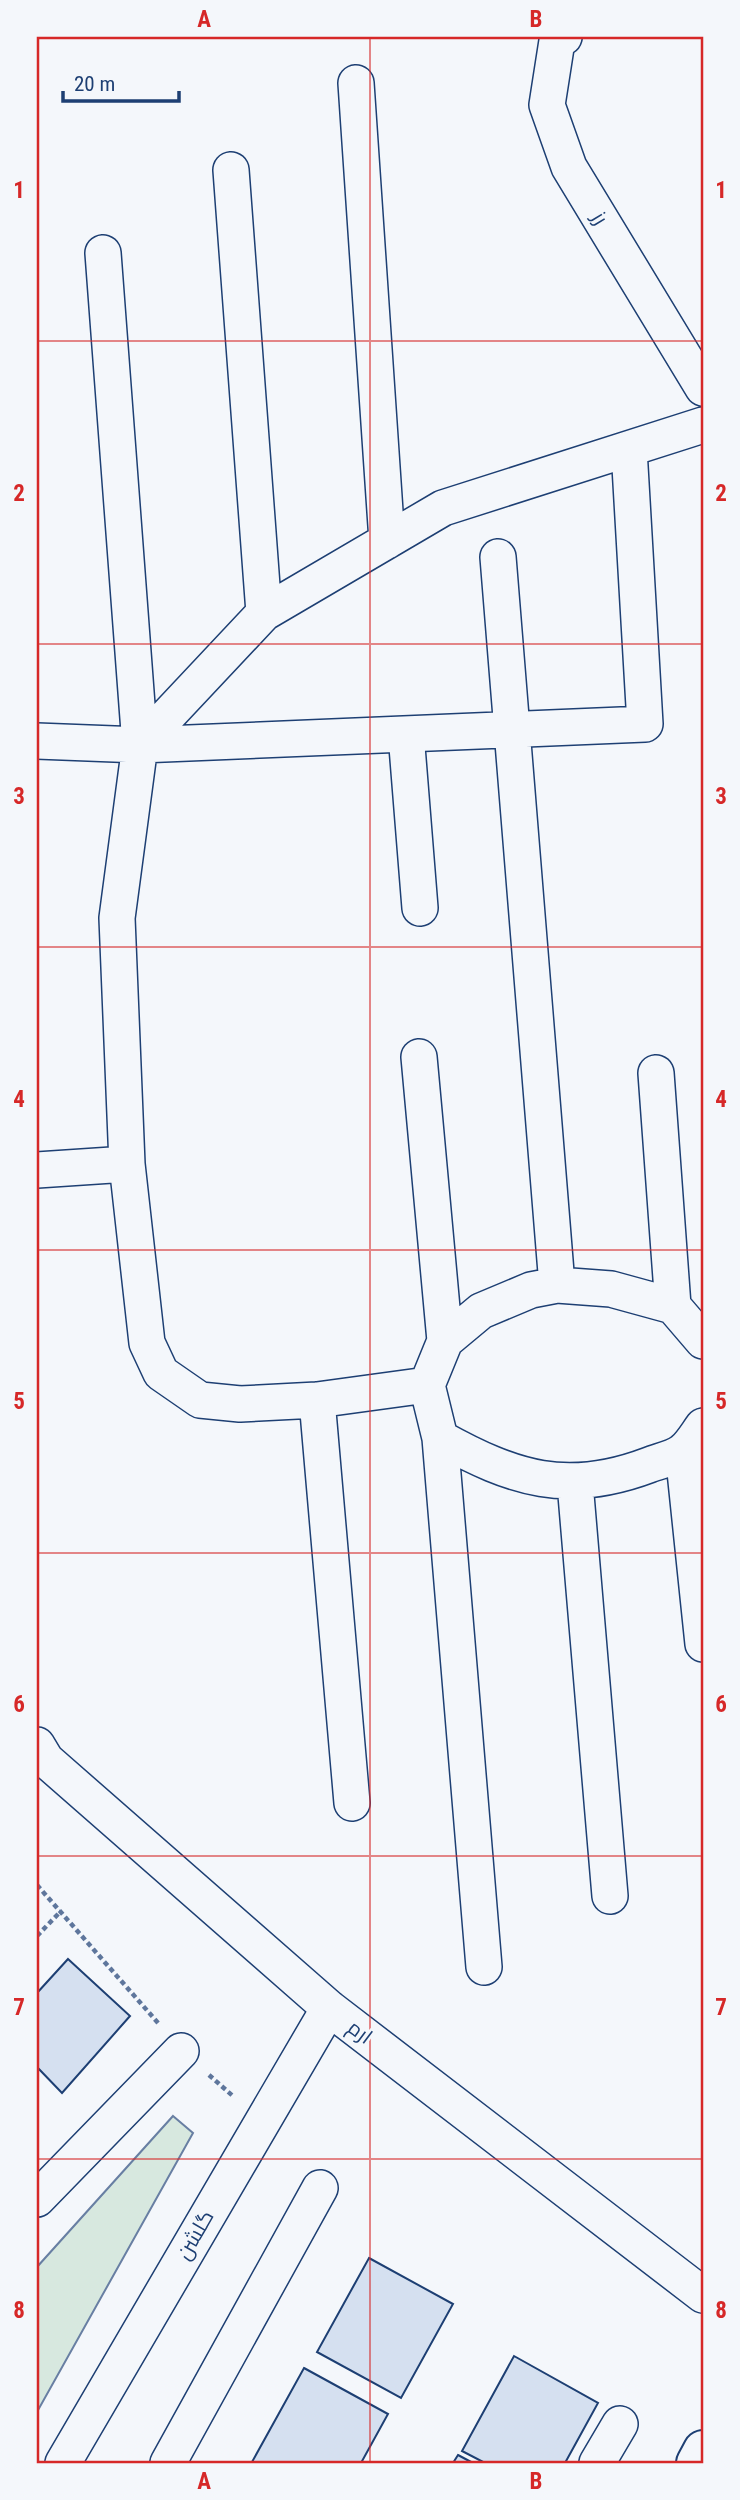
<svg xmlns="http://www.w3.org/2000/svg" width="740" height="2500" font-family="'Roboto Condensed',Cairo,sans-serif">
<style>
.green{fill:#d7e8df;stroke:#687fa3;stroke-width:2}
.building{fill:#d5e0f0;stroke:#1d3f73;stroke-width:2}
.lines{fill:none;stroke-linecap:round;stroke-linejoin:round}
.street-casing{stroke:#1d3f73;stroke-width:38}
.secondary-casing{stroke:#1d3f73;stroke-width:42}
.path{stroke:#5e769c;stroke-width:4.5;stroke-dasharray:5 3.5;stroke-linecap:butt}
.street{stroke:#f4f7fb;stroke-width:35}
.secondary{stroke:#f4f7fb;stroke-width:38}
.grid{fill:none;stroke:#d62828;stroke-width:2;stroke-opacity:0.55}
.labels{text-anchor:middle;stroke-width:5;stroke-linejoin:round;paint-order:stroke}
.street-label{font-size:21px;fill:#1d3f73;stroke:#f4f7fb}
.neatline{fill:none;stroke:#d62828;stroke-width:2.5}
.grid-label{font-size:23px;text-anchor:middle;font-weight:bold;fill:#d62828}
</style>
<rect width="100%" height="100%" fill="#f4f7fb"/>
<path class="green" d="M 173,2116 L 193,2133 L 37,2412 L 37,2267 Z"/>
<path class="building" d="M 68,1959 L 130,2016 L 62,2093 L 37,2067 L 37,1993 Z
M 369,2258 L 453,2304 L 401,2398 L 317,2352 Z
M 514,2356 L 598,2403 L 565,2463 L 485,2463 L 462,2451 Z
M 304,2368 L 388,2414 L 361,2463 L 252,2462 Z
M 458,2455 L 473,2463 L 453,2463 Z"/>
<g class="lines">
<g class="street-casing">
<path id="street" d="M 564,37 L 557,41 L 547,105 L 569,167 L 703,388
M 356,83 L 387,541
M 231,170 L 264,613
M 103,253 L 140,745
M 498,557 L 557,1285
M 406,734 L 420,908
M 37,741 L 140,745 L 645,724 L 629,449
M 419,1057 L 445,1341
M 656,1073 L 673,1306
M 37,1170 L 127,1164
M 703,1341 L 673,1306 L 611,1289 L 557,1285 L 531,1290 L 481,1311 L 445,1341 L 427,1385 L 440,1438 C 514,1479 567,1496 649,1465 C 659,1461 675,1458 683,1451 C 691,1445 697,1434 703,1426
M 427,1385 L 317,1400 L 240,1404 L 200,1400 L 161,1373 L 147,1343 L 127,1164 L 117,918 L 140,745 L 264,613 L 443,508 L 703,425
M 317,1400 L 352,1803
M 440,1438 L 484,1967
M 683,1452 L 703,1644
M 575,1483 L 610,1896
M 37,1745 L 46,1760 L 329,2008 L 703,2295
M 37,2199 L 181,2051
M 63,2463 L 329,2008
M 168,2463 L 320,2188
M 597,2463 L 620,2424"/>
</g>
<g class="secondary-casing">
<path id="secondary" d="M 696,2463 L 703,2450"/>
</g>
<path class="path" d="M 37,1885 L 159,2024
M 37,1936 L 61,1911
M 209,2075 L 234,2097"/>
<use href="#street" class="street"/>
<use href="#secondary" class="secondary"/>
</g>
<path class="grid" d="M 370,37 L 370,2463M 37,341 L 703,341M 37,644 L 703,644M 37,947 L 703,947M 37,1250 L 703,1250M 37,1553 L 703,1553M 37,1856 L 703,1856M 37,2159 L 703,2159"/>
<g class="labels">
<g class="street-label">
<text transform="translate(600 218) rotate(59)" y="7">رز</text>
<text transform="translate(360 2032) rotate(37)" y="7">ارم</text>
<text transform="translate(195 2235) rotate(-60)" y="7">گلشن</text>
</g>
</g>
<rect width="740" height="2500" fill="none" stroke="#f4f7fb" stroke-width="77"/>
<path d="M63 91v10h116v-10" fill="none" stroke="#1d3f73" stroke-width="3.5"/>
<text x="74" y="91" font-size="21" fill="#1d3f73" stroke="#f4f7fb" stroke-width="5" paint-order="stroke">20 m</text>
<rect x="38" y="38" width="664" height="2424" class="neatline"/>
<g class="grid-label">
<text x="204" y="27">A</text>
<text x="536" y="27">B</text>
<text x="19" y="198">1</text>
<text x="721" y="198">1</text>
<text x="19" y="501">2</text>
<text x="721" y="501">2</text>
<text x="19" y="804">3</text>
<text x="721" y="804">3</text>
<text x="19" y="1107">4</text>
<text x="721" y="1107">4</text>
<text x="19" y="1409">5</text>
<text x="721" y="1409">5</text>
<text x="19" y="1712">6</text>
<text x="721" y="1712">6</text>
<text x="19" y="2015">7</text>
<text x="721" y="2015">7</text>
<text x="19" y="2318">8</text>
<text x="721" y="2318">8</text>
<text x="204" y="2489">A</text>
<text x="536" y="2489">B</text>
</g>
</svg>
